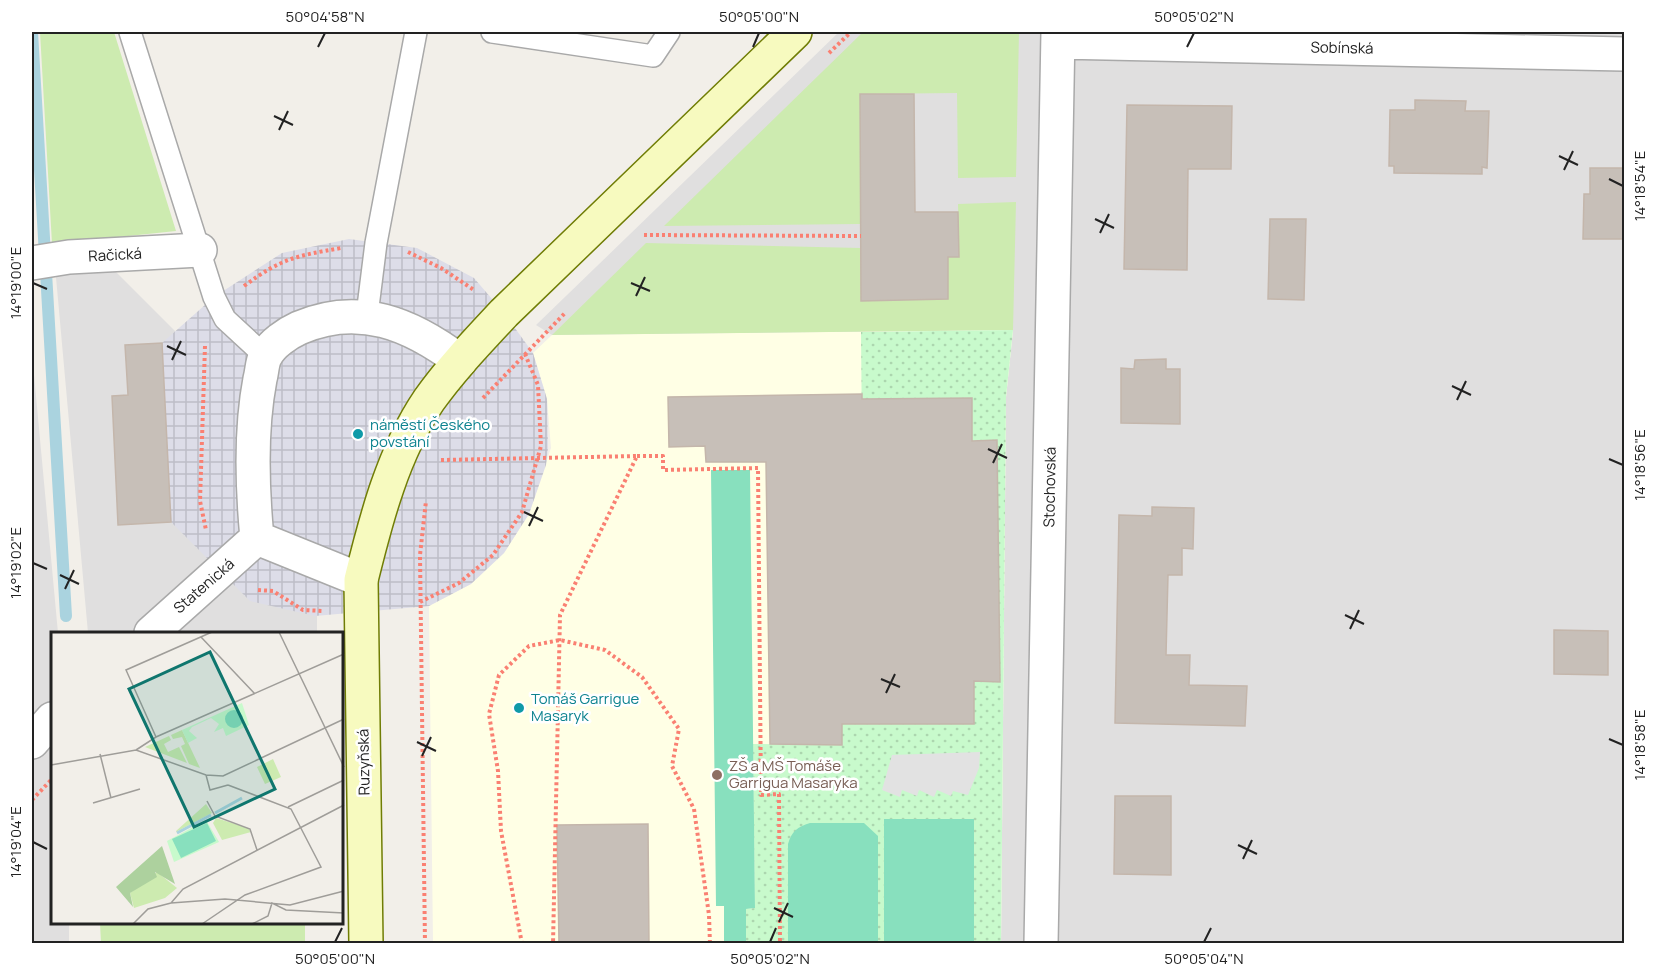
<svg xmlns="http://www.w3.org/2000/svg" width="1656" height="975" font-family="Manrope,sans-serif">
<style>
.residential{fill:#e0dfdf}
.education{fill:#ffffe5}
.grass{fill:#cdebb0}
.park{fill:url(#park-dots)}
.pitch{fill:#88e0be}
.parking{fill:#e2e2e2}
.plaza{fill:url(#plaza-grid)}
.lines{fill:none;stroke-linecap:round;stroke-linejoin:round}
.stream{stroke:#aad3df;stroke-width:12}
.building{fill:#c7bfb8;stroke:#c4b6ab;stroke-width:1.5}
.lane-casing{stroke:#a9a9a9;stroke-width:24}
.street-casing{stroke:#a9a9a9;stroke-width:36}
.secondary-casing{stroke:#707d05;stroke-width:36}
.path{stroke:#fa8072;stroke-width:4;stroke-dasharray:3 3;stroke-linecap:butt}
.lane{stroke:#fff;stroke-width:21}
.street{stroke:#fff;stroke-width:33}
.secondary{stroke:#f7fabf;stroke-width:33}
.ticks{fill:none;stroke:#222;stroke-width:2}
.culture-dot{fill:#0f9aa8;stroke:#fff;stroke-width:2}
.education-dot{fill:#8d6e63;stroke:#fff;stroke-width:2}
.labels{text-anchor:middle;stroke-width:5;stroke-linejoin:round;paint-order:stroke}
.street-label{font-size:15px;fill:#222;stroke:#fff}
.culture-label{font-size:15px;fill:#0d838f;stroke:#fff;text-anchor:start}
.education-label{font-size:15px;fill:#785e54;stroke:#fff;text-anchor:start}
.inset-river{fill:none;stroke:#aad3df;stroke-width:3}
.inset-road{fill:none;stroke:#9f9d99;stroke-width:1.5}
.view{fill:#0f766e;fill-opacity:0.15;stroke:#0f766e;stroke-width:3}
.inset-edge{fill:none;stroke:#222;stroke-width:3}
.neatline{fill:none;stroke:#222;stroke-width:2}
.ticks-label{font-size:15px;text-anchor:middle;fill:#222}
</style>
<defs>
<pattern id="park-dots" width="8" height="8" patternUnits="userSpaceOnUse" patternTransform="scale(1.5)"><rect width="8" height="8" fill="#c8facc"/><path d="M2 2h.1M6 6h.1" fill="none" stroke="#acd6af" stroke-width="1.8" stroke-linecap="round"/></pattern>
<pattern id="plaza-grid" width="8" height="8" patternUnits="userSpaceOnUse" patternTransform="scale(1.5)"><rect width="8" height="8" fill="#dddde8"/><path d="M0 4h8M4 0v8" fill="none" stroke="#bdbdc7"/></pattern>
</defs>
<rect width="100%" height="100%" fill="#f2efe9"/>
<path class="residential" d="M 839,32 L 1624,32 L 1624,943 L 1001,943 L 1006,397 L 1013,330 L 552,335 L 536,325 Z
M 55,266 L 111,267 L 187,343 L 317,590 L 317,633 L 88,633 Z
M 32,353 L 58,633 L 52,633 L 52,922 L 69,923 L 69,943 L 32,943 Z"/>
<path class="education" d="M 1013,330 L 1006,397 L 1001,943 L 433,943 L 429,606 L 471,584 L 504,553 L 529,514 L 551,448 L 547,399 L 533,353 L 552,335 Z"/>
<path class="grass" d="M 40,32 L 114,32 L 176,231 L 52,244 Z
M 863,32 L 1019,32 L 1016,177 L 958,178 L 957,93 L 860,94 L 861,224 L 664,226 Z
M 1016,202 L 1013,330 L 552,335 L 646,243 L 861,248 L 861,300 L 947,299 L 948,257 L 959,257 L 958,204 Z
M 100,923 L 305,923 L 305,943 L 101,943 Z"/>
<path class="park" d="M 1013,330 L 1006,397 L 1001,943 L 746,943 L 746,909 L 755,908 L 753,744 L 842,745 L 841,666 L 895,724 L 974,724 L 974,681 L 1000,682 L 997,440 L 972,441 L 972,398 L 862,441 L 861,332 Z"/>
<path class="pitch" d="M 711,470 L 750,470 L 755,908 L 746,909 L 746,943 L 724,943 L 724,906 L 716,906 Z
M 884,819 L 974,819 L 974,943 L 884,943 Z
M 810,823 L 864,823 L 878,836 L 878,943 L 788,943 L 788,844 C 792,831 797,827 810,823 Z"/>
<path class="parking" d="M 980,752 L 979,768 L 968,795 L 953,791 L 951,796 L 937,790 L 934,797 L 919,790 L 917,796 L 902,790 L 900,797 L 882,790 L 892,755 Z"/>
<path class="plaza" d="M 349,239 L 417,248 L 474,278 L 504,313 L 533,353 L 547,399 L 548,448 L 546,465 L 529,514 L 504,553 L 471,584 L 429,606 L 315,616 L 250,601 L 171,522 L 162,343 L 214,297 L 282,253 Z"/>
<g class="lines">
<path class="stream" d="M 32,32 L 66,616"/>
</g>
<path class="building" d="M 860,94 L 914,94 L 915,212 L 958,212 L 959,257 L 948,257 L 948,299 L 861,301 Z
M 1415,100 L 1466,101 L 1465,111 L 1489,111 L 1487,168 L 1482,167 L 1482,174 L 1394,173 L 1394,166 L 1389,166 L 1390,110 L 1415,110 Z
M 1127,105 L 1232,106 L 1231,169 L 1188,169 L 1187,270 L 1124,269 Z
M 1590,168 L 1624,168 L 1624,239 L 1583,239 L 1584,194 L 1590,194 Z
M 1270,219 L 1306,219 L 1304,300 L 1268,299 Z
M 162,343 L 171,522 L 118,525 L 112,396 L 128,395 L 125,345 Z
M 1166,359 L 1166,369 L 1180,369 L 1180,424 L 1121,423 L 1121,368 L 1134,369 L 1135,360 Z
M 862,394 L 862,399 L 972,398 L 972,441 L 997,440 L 1000,682 L 974,681 L 974,724 L 842,724 L 842,745 L 770,744 L 766,462 L 706,462 L 705,446 L 669,447 L 668,397 Z
M 1152,507 L 1194,508 L 1193,549 L 1182,548 L 1182,575 L 1168,575 L 1166,655 L 1190,655 L 1189,685 L 1247,686 L 1245,726 L 1115,723 L 1119,515 L 1152,516 Z
M 1554,630 L 1608,631 L 1608,675 L 1554,674 Z
M 1115,796 L 1171,796 L 1171,875 L 1114,874 Z
M 648,824 L 649,944 L 559,944 L 557,825 Z"/>
<g class="lines">
<g class="lane-casing">
<path id="lane" d="M 130,32 L 214,297 L 225,319 L 265,356
M 492,32 L 653,56 L 669,32
M 367,315 L 376,243 L 416,32"/>
</g>
<g class="street-casing">
<path id="street" d="M 1059,42 L 1624,54
M 32,263 L 69,257 L 200,250
M 257,538 C 252,486 250,431 260,379 C 262,372 262,363 265,357 C 271,344 288,333 299,328 C 359,302 411,324 460,361
M 257,538 L 361,580
M 151,633 L 257,538
M 32,742 L 52,719
M 1041,944 L 1058,32"/>
</g>
<g class="secondary-casing">
<path id="secondary" d="M 366,944 L 361,580 C 376,519 393,453 429,400 C 451,369 478,341 504,313 L 795,32"/>
</g>
<path class="path" d="M 829,53 L 851,32
M 644,235 L 861,236
M 408,252 L 441,268 L 474,290
M 244,286 C 282,258 296,256 341,248
M 205,346 L 200,501 L 206,530
M 483,398 L 565,313
M 637,456 L 663,456 L 663,470 L 758,468 L 761,795 L 779,794 L 780,944
M 441,460 L 637,456 L 560,615 L 553,944
M 258,590 L 273,591 L 303,610 L 324,611
M 420,602 L 459,583 L 493,555 L 522,512 L 541,446 L 538,385 L 525,354
M 32,800 L 52,779
M 425,944 L 420,555 L 426,501
M 522,944 L 501,831 L 498,771 L 489,714 L 499,675 L 529,646 L 560,640 L 605,650 L 642,677 L 679,729 L 672,766 L 694,809 L 709,915 L 710,944"/>
<use href="#lane" class="lane"/>
<use href="#street" class="street"/>
<use href="#secondary" class="secondary"/>
</g>
<path class="ticks" d="M 318,47 L 325,33M 753,47 L 759,33M 1187,47 L 1194,33M 274,116 L 293,125M 279,130 L 288,111M 1559,156 L 1578,165M 1564,170 L 1573,151M 1609,179 L 1623,186M 1095,219 L 1114,228M 1100,233 L 1109,214M 33,283 L 47,289M 631,283 L 650,291M 636,296 L 645,277M 167,346 L 186,355M 172,360 L 181,341M 1452,386 L 1471,395M 1457,400 L 1466,381M 988,449 L 1007,458M 1609,459 L 1623,465M 993,463 L 1002,444M 524,512 L 543,521M 529,526 L 538,507M 33,563 L 47,569M 60,575 L 79,584M 65,589 L 74,570M 1345,615 L 1364,624M 1350,629 L 1359,610M 881,679 L 900,687M 886,693 L 895,674M 1609,739 L 1623,745M 417,742 L 436,751M 422,756 L 431,737M 33,842 L 47,849M 1238,845 L 1257,854M 1243,859 L 1252,840M 774,908 L 793,917M 779,922 L 788,903M 335,942 L 342,928M 770,942 L 776,928M 1204,942 L 1211,928"/>
<g class="culture-dot">
<circle cx="358" cy="434" r="6"/>
<circle cx="519" cy="708" r="6"/>
</g>
<circle class="education-dot" cx="717" cy="775" r="6"/>
<g class="labels">
<g class="street-label">
<text transform="translate(1342 48) rotate(1)" y="5">Sobínská</text>
<text transform="translate(115 255) rotate(-3)" y="5">Račická</text>
<text transform="translate(1050 487) rotate(-89)" y="5">Stochovská</text>
<text transform="translate(204 586) rotate(-41)" y="5">Statenická</text>
<text transform="translate(364 762) rotate(-91)" y="5">Ruzyňská</text>
</g>
<g class="culture-label">
<text x="370" y="430">náměstí Českého<tspan x="370" dy="17">povstání</tspan></text>
<text x="531" y="704">Tomáš Garrigue<tspan x="531" dy="17">Masaryk</tspan></text>
</g>
<g class="education-label">
<text x="729" y="771">ZŠ a MŠ Tomáše<tspan x="729" dy="17">Garrigua Masaryka</tspan></text>
</g>
</g>
<g transform="translate(51 632)">
<rect width="292" height="292" fill="#f2efe9"/>
<path d="M 131,98 L 149,136 L 138,132 L 130,114 L 134,112 L 131,105 L 122,107 L 120,103 ZM 118,104 L 120,108 L 113,112 L 117,120 L 128,115 L 136,131 L 94,115 ZM 222,127 L 230,145 L 214,152 L 206,135 ZM 155,172 L 161,181 L 125,200 L 125,199 ZM 165,186 L 197,196 L 200,200 L 171,208 L 162,191 ZM 106,240 L 126,256 L 114,266 L 83,276 L 79,261 Z" fill="#cdebb0"/>
<path d="M 111,214 L 124,252 L 104,240 L 106,245 L 79,261 L 82,275 L 65,255 Z" fill="#add19e"/>
<path d="M 191,71 L 198,93 L 175,104 L 172,96 L 163,100 L 168,92 L 160,86 L 141,95 L 138,99 L 146,106 L 137,111 L 131,98 ZM 155,188 L 168,210 L 123,230 L 116,209 Z" fill="#c8facc"/>
<path d="M174 87a9 9 0 1 1 18 0a9 9 0 1 1-18 0ZM 156,191 L 165,209 L 130,226 L 121,207 Z" fill="#88e0be"/>
<path class="inset-river" d="M 164,181 L 191,166M 126,201 L 160,183"/>
<path class="inset-road" d="M 228,0 L 293,135M 150,5 L 204,62M 105,105 L 75,38 L 161,0M 85,118 L 105,105 L 293,22M 49,122 L 60,166M 0,133 L 85,118 L 155,143 L 172,144 L 293,87M 155,143 L 159,158 L 177,153M 156,169 L 164,184 L 199,197 L 206,218M 42,171 L 89,157M 237,175 L 293,148M 120,271 L 132,257 L 293,173M 82,292 L 97,277 L 120,271 L 174,267 L 239,273 L 293,259M 151,292 L 194,263 L 270,235 L 240,177 L 177,153M 201,292 L 217,284 L 221,271 L 235,278 L 293,281"/>
<path class="view" d="M 159,20 L 224,157 L 143,195 L 78,57 Z"/>
<rect width="292" height="292" class="inset-edge"/>
</g>
<rect width="1656" height="975" fill="none" stroke="#ffffff" stroke-width="66"/>
<rect x="33" y="33" width="1590" height="909" class="neatline"/>
<g class="ticks-label">
<text x="325" y="22">50°04'58"N</text>
<text x="759" y="22">50°05'00"N</text>
<text x="1194" y="22">50°05'02"N</text>
<text transform="translate(1640 186) rotate(-90)" y="5">14°18'54"E</text>
<text transform="translate(16 283) rotate(-90)" y="5">14°19'00"E</text>
<text transform="translate(1640 465) rotate(-90)" y="5">14°18'56"E</text>
<text transform="translate(16 563) rotate(-90)" y="5">14°19'02"E</text>
<text transform="translate(1640 745) rotate(-90)" y="5">14°18'58"E</text>
<text transform="translate(16 842) rotate(-90)" y="5">14°19'04"E</text>
<text x="335" y="964">50°05'00"N</text>
<text x="770" y="964">50°05'02"N</text>
<text x="1204" y="964">50°05'04"N</text>
</g>
</svg>
